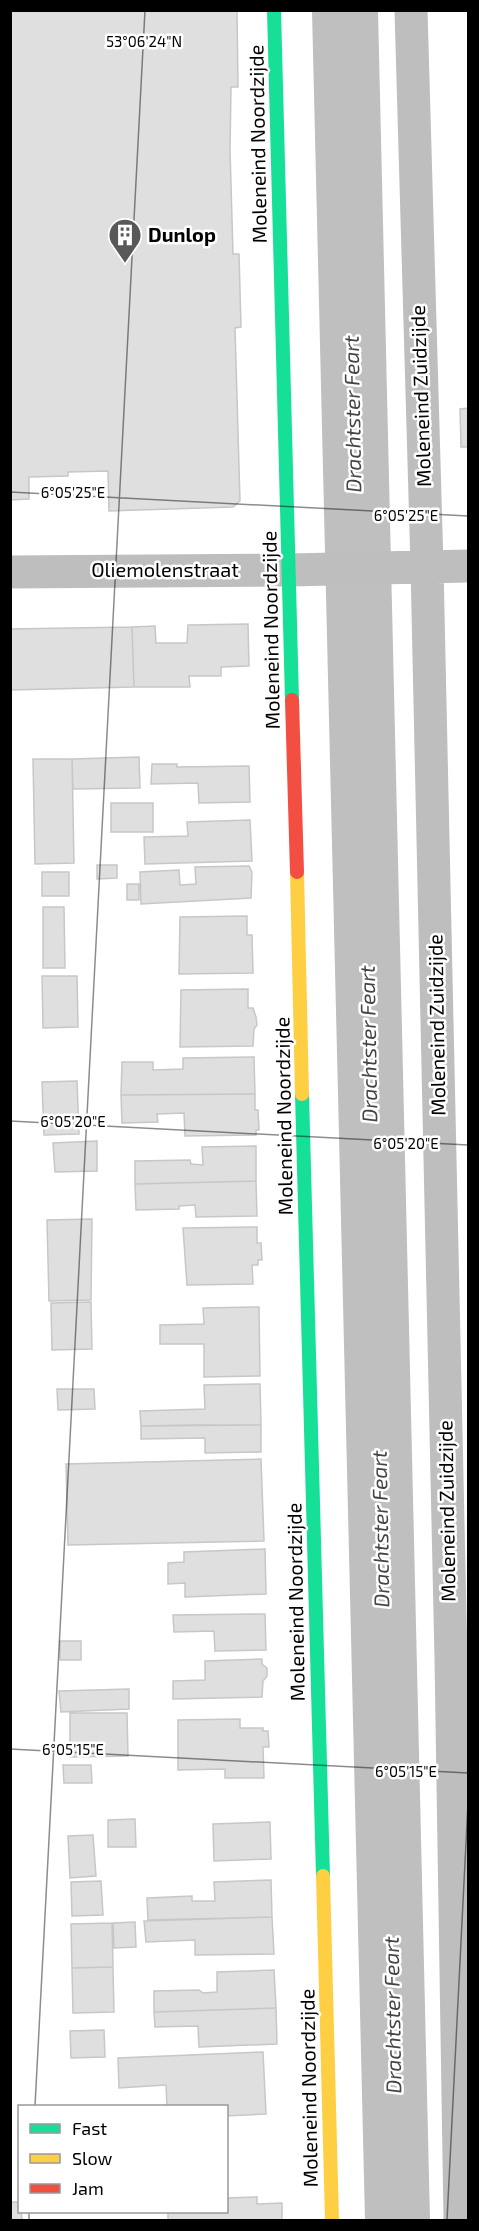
<svg xmlns="http://www.w3.org/2000/svg" width="479" height="2231" font-family="'Exo 2',sans-serif">
<style>
.water{fill:#bfbfbf}
.building{fill:#dfdfdf;stroke:#c7c7c7;stroke-width:1.5}
.lines{fill:none;stroke-linecap:round;stroke-linejoin:round}
.street{stroke:#bebebe;stroke-width:33}
.fast{stroke:#16e098;stroke-width:14}
.slow{stroke:#ffcf43;stroke-width:14}
.jam{stroke:#f24e42;stroke-width:14}
.ticks{fill:none;stroke:#000;stroke-width:1.5;stroke-opacity:0.45}
.labels{text-anchor:middle;stroke-width:5;stroke-linejoin:round;paint-order:stroke}
.street-label{font-size:20px;fill:#000;stroke:#fff}
.poi-label{font-size:20px;font-weight:bold;fill:#000;stroke:#fff;text-anchor:start}
.water-label{font-size:21px;font-style:italic;fill:#444;stroke:#fff}
.ticks-label{font-size:15px;text-anchor:middle;fill:#000;stroke:#fff;stroke-width:5;stroke-linejoin:round;paint-order:stroke}
</style>
<rect width="100%" height="100%" fill="#fff"/>
<path class="water" d="M 312,11 L 378,11 L 430,2220 L 365,2220 Z"/>
<path class="building" d="M 10,10 L 237,10 L 238,87 L 231,87 L 230,150 L 233,254 L 239,254 L 241,327 L 235,328 L 240,501 L 233,507 L 109,511 L 108,471 L 68,472 L 68,476 L 29,477 L 29,499 L 10,500 Z
M 468,408 L 468,447 L 461,447 L 460,409 Z
M 248,624 L 249,666 L 221,667 L 221,676 L 189,676 L 190,687 L 134,687 L 132,627 L 155,626 L 156,643 L 187,643 L 188,625 Z
M 132,627 L 134,687 L 10,690 L 10,629 Z
M 139,757 L 140,788 L 73,789 L 72,759 Z
M 33,759 L 72,759 L 74,863 L 35,864 Z
M 152,764 L 177,764 L 177,767 L 249,766 L 250,802 L 199,803 L 198,783 L 151,784 Z
M 111,803 L 153,803 L 153,832 L 111,832 Z
M 250,820 L 252,861 L 145,864 L 144,837 L 188,836 L 187,822 Z
M 97,865 L 117,865 L 117,878 L 97,879 Z
M 249,866 L 252,872 L 251,898 L 141,904 L 140,872 L 179,870 L 180,885 L 196,884 L 195,867 Z
M 42,872 L 69,872 L 69,896 L 42,896 Z
M 127,884 L 139,884 L 139,900 L 127,900 Z
M 43,907 L 64,907 L 65,968 L 43,968 Z
M 247,916 L 247,935 L 252,935 L 253,973 L 179,974 L 180,917 Z
M 42,976 L 77,976 L 78,1027 L 43,1028 Z
M 248,989 L 248,1008 L 253,1008 L 256,1017 L 257,1025 L 254,1029 L 253,1046 L 180,1047 L 181,990 Z
M 254,1057 L 255,1094 L 121,1095 L 122,1062 L 153,1062 L 153,1070 L 183,1069 L 183,1058 Z
M 77,1081 L 79,1134 L 44,1135 L 42,1082 Z
M 255,1094 L 255,1110 L 258,1110 L 259,1130 L 256,1130 L 256,1135 L 185,1136 L 184,1113 L 157,1114 L 158,1122 L 122,1123 L 121,1095 Z
M 97,1141 L 97,1171 L 55,1172 L 53,1143 Z
M 256,1146 L 256,1181 L 135,1184 L 135,1161 L 190,1160 L 191,1164 L 203,1165 L 202,1147 Z
M 256,1181 L 257,1216 L 196,1217 L 195,1205 L 179,1206 L 179,1209 L 136,1210 L 135,1184 Z
M 92,1219 L 91,1300 L 49,1301 L 47,1220 Z
M 257,1227 L 257,1243 L 261,1243 L 262,1260 L 258,1260 L 258,1265 L 252,1265 L 253,1284 L 187,1285 L 183,1228 Z
M 91,1302 L 92,1349 L 52,1350 L 51,1303 Z
M 259,1307 L 260,1376 L 204,1377 L 204,1344 L 160,1344 L 160,1325 L 204,1324 L 203,1308 Z
M 260,1384 L 261,1425 L 141,1426 L 140,1411 L 205,1409 L 204,1385 Z
M 57,1389 L 94,1389 L 95,1409 L 58,1410 Z
M 194,1425 L 261,1425 L 261,1452 L 205,1453 L 205,1438 L 141,1439 L 141,1426 Z
M 261,1459 L 264,1541 L 68,1545 L 66,1464 Z
M 265,1549 L 266,1594 L 185,1597 L 185,1583 L 168,1584 L 168,1563 L 184,1562 L 184,1552 Z
M 265,1614 L 266,1650 L 215,1651 L 214,1631 L 174,1632 L 173,1615 Z
M 60,1641 L 81,1641 L 81,1660 L 60,1660 Z
M 262,1659 L 262,1664 L 267,1668 L 267,1676 L 263,1681 L 262,1697 L 173,1699 L 173,1681 L 205,1680 L 205,1661 Z
M 129,1689 L 129,1709 L 61,1712 L 59,1691 Z
M 70,1713 L 127,1713 L 128,1756 L 70,1757 Z
M 240,1719 L 240,1728 L 263,1728 L 263,1731 L 268,1731 L 269,1747 L 263,1747 L 264,1778 L 225,1778 L 225,1769 L 178,1770 L 178,1720 Z
M 63,1765 L 91,1765 L 92,1783 L 64,1783 Z
M 135,1819 L 136,1847 L 108,1847 L 108,1820 Z
M 270,1822 L 271,1859 L 214,1861 L 213,1824 Z
M 93,1835 L 96,1876 L 70,1878 L 68,1836 Z
M 271,1880 L 272,1917 L 148,1920 L 147,1898 L 192,1896 L 192,1901 L 215,1901 L 214,1882 Z
M 101,1881 L 103,1915 L 72,1916 L 71,1882 Z
M 272,1917 L 274,1954 L 195,1955 L 195,1940 L 146,1942 L 144,1921 Z
M 135,1922 L 136,1947 L 114,1948 L 113,1923 Z
M 112,1923 L 113,1967 L 72,1968 L 71,1924 Z
M 113,1967 L 114,2012 L 73,2013 L 72,1968 Z
M 274,1970 L 276,2008 L 154,2012 L 154,1991 L 199,1990 L 203,1993 L 217,1992 L 217,1972 Z
M 276,2008 L 277,2044 L 199,2047 L 198,2026 L 155,2027 L 154,2012 Z
M 104,2030 L 105,2057 L 71,2058 L 70,2031 Z
M 263,2052 L 266,2114 L 226,2116 L 226,2106 L 167,2106 L 166,2085 L 119,2088 L 118,2058 Z
M 257,2197 L 257,2204 L 282,2203 L 282,2220 L 168,2220 L 168,2212 L 226,2212 L 226,2198 Z
M 10,2202 L 20,2202 L 22,2220 L 10,2220 Z"/>
<g class="lines">
<path class="street" d="M 411,10 L 427,566 L 451,1659 L 460,2220
M 10,572 L 289,570 L 468,566"/>
<path class="fast" d="M 274,10 L 292,700
M 302,1094 L 323,1876"/>
<path class="slow" d="M 297,872 L 302,1094
M 323,1876 L 332,2220"/>
<path class="jam" d="M 292,700 L 297,872"/>
</g>
<path class="ticks" d="M 10,492 L 468,516M 10,1121 L 468,1145M 10,1749 L 468,1773M 35,2106 L 145,10M 29,2220 L 29,2212M 447,2220 L 468,1803"/>
<defs>
<g id="building-pin" transform="scale(1.725)"><path d="M0 17L-7.5 6A9.5 9.5 0 1 1 7.5 6Z" fill="#595959" stroke="#fff"/><path d="M-4-6H4V6H1V3H-1V6H-4ZM-2.5-4.3h1.7v1.8h-1.7ZM.8-4.3h1.7v1.8H.8ZM-2.5-1h1.7V.8h-1.7ZM.8-1h1.7V.8H.8Z" fill="#fff"/></g>
</defs>
<g fill-rule="evenodd">
<use href="#building-pin" x="125" y="235"/>
</g>
<g class="labels">
<g class="street-label">
<text transform="translate(258 144) rotate(-91)" y="7">Moleneind Noordzijde</text>
<text transform="translate(421 396) rotate(-92)" y="7">Moleneind Zuidzijde</text>
<text x="165" y="577">Oliemolenstraat</text>
<text transform="translate(271 630) rotate(-91)" y="7">Moleneind Noordzijde</text>
<text transform="translate(437 1025) rotate(-91)" y="7">Moleneind Zuidzijde</text>
<text transform="translate(284 1116) rotate(-91)" y="7">Moleneind Noordzijde</text>
<text transform="translate(447 1511) rotate(-91)" y="7">Moleneind Zuidzijde</text>
<text transform="translate(296 1602) rotate(-91)" y="7">Moleneind Noordzijde</text>
<text transform="translate(309 2088) rotate(-91)" y="7">Moleneind Noordzijde</text>
</g>
<g class="poi-label">
<text x="148" y="242">Dunlop</text>
</g>
<g class="water-label">
<text transform="translate(353 414) rotate(-91)" y="7">Drachtster Feart</text>
<text transform="translate(369 1044) rotate(-91)" y="7">Drachtster Feart</text>
<text transform="translate(381 1529) rotate(-91)" y="7">Drachtster Feart</text>
<text transform="translate(393 2015) rotate(-91)" y="7">Drachtster Feart</text>
</g>
</g>
<g class="ticks-label">
<text x="144" y="47">53°06'24"N</text>
<text x="73" y="498">6°05'25"E</text>
<text x="406" y="521">6°05'25"E</text>
<text x="73" y="1127">6°05'20"E</text>
<text x="406" y="1149">6°05'20"E</text>
<text x="73" y="1755">6°05'15"E</text>
<text x="406" y="1777">6°05'15"E</text>
</g>
<rect width="479" height="2231" fill="none" stroke="#000000" stroke-width="24"/>
<rect x="18" y="2105" width="210" height="108" fill="#ffffff" stroke="#999999" stroke-width="1.5"/>
<rect x="30" y="2124" width="30" height="9" fill="#16e098" stroke="#999999" stroke-width="1.5"/>
<text x="72" y="2135" font-size="18" fill="#000000">Fast</text>
<rect x="30" y="2154" width="30" height="9" fill="#ffcf43" stroke="#999999" stroke-width="1.5"/>
<text x="72" y="2165" font-size="18" fill="#000000">Slow</text>
<rect x="30" y="2184" width="30" height="9" fill="#f24e42" stroke="#999999" stroke-width="1.5"/>
<text x="72" y="2195" font-size="18" fill="#000000">Jam</text>
</svg>
